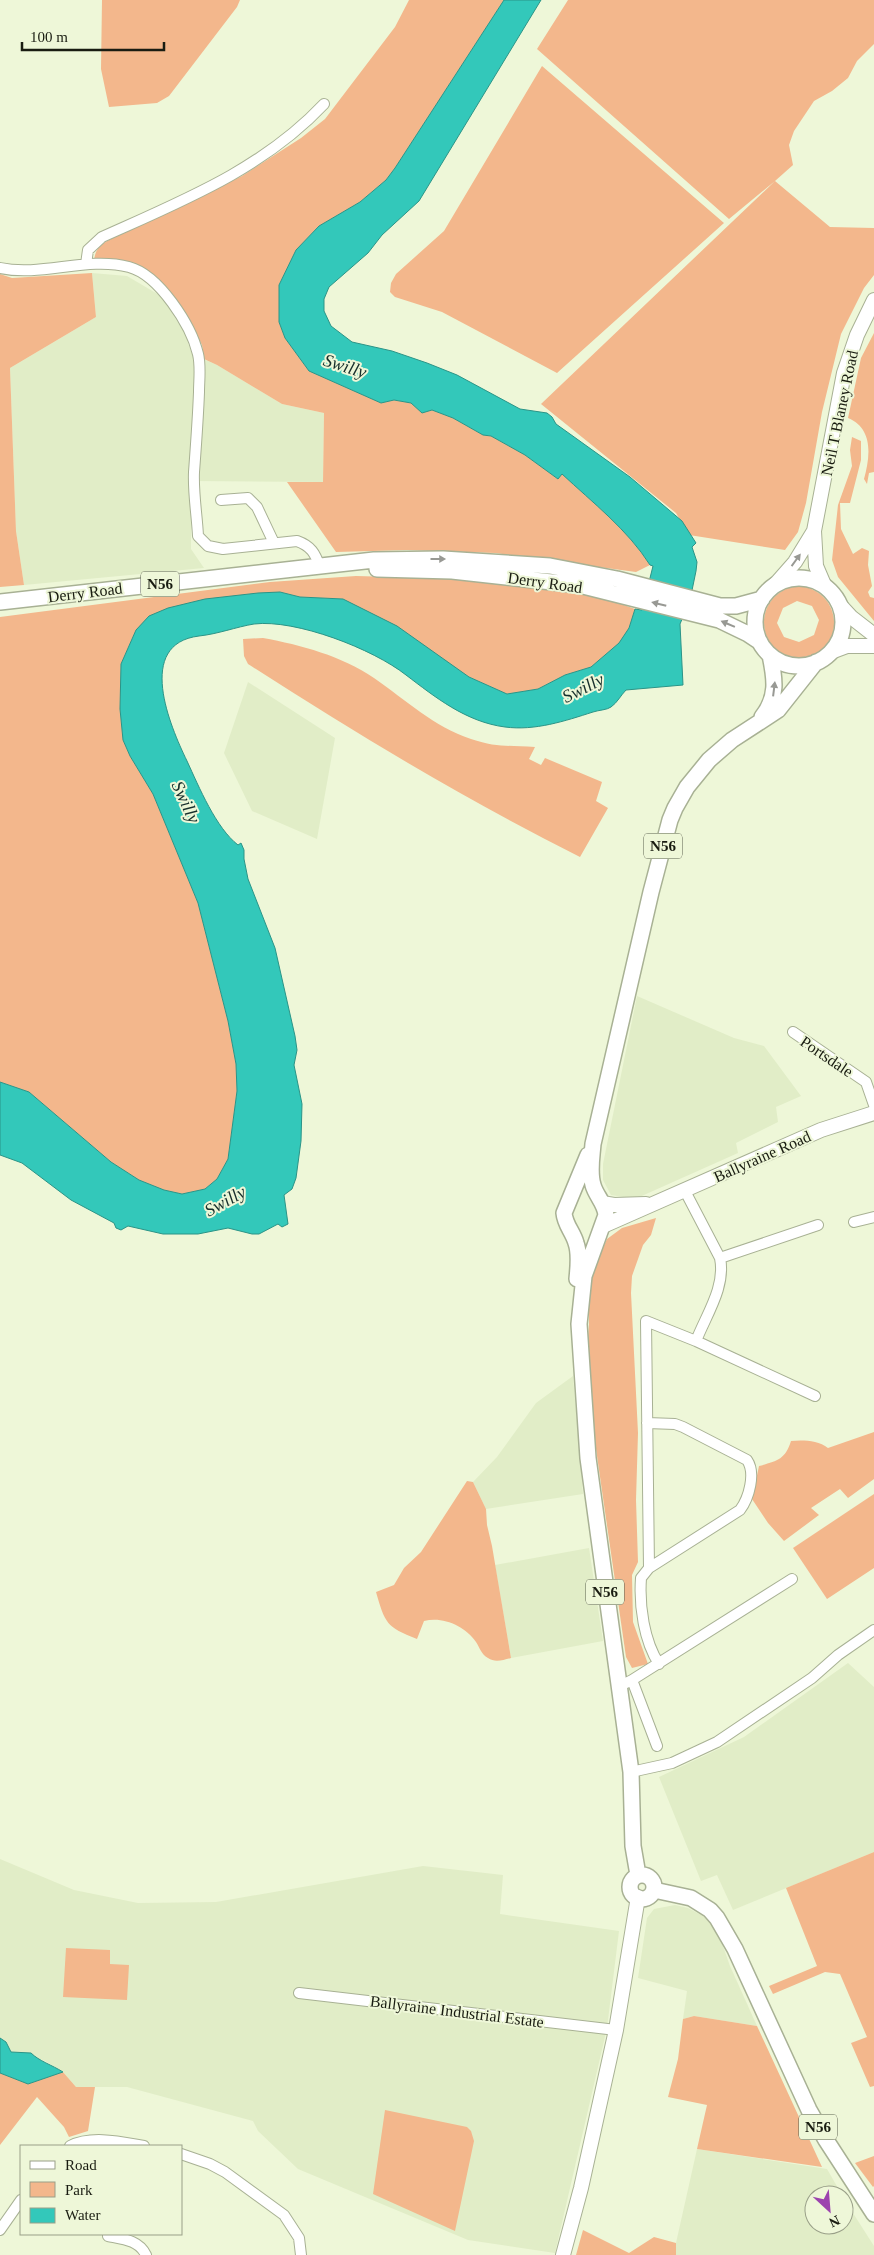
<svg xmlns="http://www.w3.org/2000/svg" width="874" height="2255" font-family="Georgia,serif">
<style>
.built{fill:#e1edc7}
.green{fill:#f3b78c;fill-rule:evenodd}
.water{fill:#33c8ba;stroke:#2b9487}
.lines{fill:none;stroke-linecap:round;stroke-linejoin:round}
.street-casing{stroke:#a8b194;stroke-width:12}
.secondary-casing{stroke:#a8b194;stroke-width:16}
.primary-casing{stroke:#a8b194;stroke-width:18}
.street{stroke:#fff;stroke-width:10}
.secondary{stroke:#fff;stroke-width:14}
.primary{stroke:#fff;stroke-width:15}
.oneway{fill:#989994}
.labels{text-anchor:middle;stroke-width:4;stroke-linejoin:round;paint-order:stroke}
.shield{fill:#eef7d8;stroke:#595e4d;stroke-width:1}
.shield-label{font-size:15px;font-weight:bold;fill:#191c11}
.street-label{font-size:16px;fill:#191c11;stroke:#eef7d8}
.water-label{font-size:18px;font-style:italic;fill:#172f2c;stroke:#eef7d8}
</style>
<rect width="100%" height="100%" fill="#eef7d8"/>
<path class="built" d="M 92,273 L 127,276 L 161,296 L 184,332 L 192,354 L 217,365 L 282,404 L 324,413 L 323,482 L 191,481 L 191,549 L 204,568 L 24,585 L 16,531 L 10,368 L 96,317 Z
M 248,682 L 335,738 L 317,839 L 252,811 L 224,753 Z
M 637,996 L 734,1038 L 764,1046 L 801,1096 L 776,1107 L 778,1122 L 736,1143 L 738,1153 L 635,1199 L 611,1195 L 603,1180 L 603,1164 Z
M 573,1376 L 583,1494 L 486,1509 L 473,1482 L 497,1457 L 536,1403 Z
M 589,1548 L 603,1641 L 511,1658 L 495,1565 Z
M 848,1663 L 874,1687 L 874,1852 L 733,1910 L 717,1875 L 701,1881 L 659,1777 L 744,1737 Z
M 0,1859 L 74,1890 L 138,1903 L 216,1902 L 423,1866 L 503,1875 L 500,1914 L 619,1931 L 607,2028 L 555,2253 L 468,2240 L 298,2169 L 258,2131 L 253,2121 L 127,2087 L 76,2087 L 63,2072 L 45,2061 L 36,2058 L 31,2053 L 11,2052 L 6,2042 L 0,2038 Z
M 675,1905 L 688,1908 L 703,1916 L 718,1932 L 730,1966 L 757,2026 L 694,2016 L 683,2019 L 687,1991 L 638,1978 L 647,1918 L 654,1909 Z
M 697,2149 L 827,2169 L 842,2195 L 814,2195 L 814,2225 L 844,2225 L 844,2199 L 874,2246 L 874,2255 L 676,2255 L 676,2243 Z"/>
<path class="green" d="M 102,0 L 240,0 L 237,7 L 169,96 L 157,103 L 109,107 L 101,69 Z
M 409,0 L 504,0 L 395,168 L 386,180 L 360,202 L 319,226 L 296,250 L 279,285 L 279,322 L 285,338 L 309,371 L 381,403 L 394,400 L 411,403 L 422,413 L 432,410 L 453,418 L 483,435 L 491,436 L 525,455 L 558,479 L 562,474 C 592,502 628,530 650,565 L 636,572 L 495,553 L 407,550 L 336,552 L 287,482 L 323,482 L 324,413 L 282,404 L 217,365 L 204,359 L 202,345 L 193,328 L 153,275 L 131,262 L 94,261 C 95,251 98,247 107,241 L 242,176 L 301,138 L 325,119 L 395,27 Z
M 568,0 L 874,0 L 874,44 L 857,61 L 848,78 L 832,91 L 814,101 L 794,131 L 789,145 L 793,165 L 775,181 L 830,227 L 874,228 L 874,275 L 864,288 L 841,334 L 822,412 L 806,503 L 798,532 L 785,550 L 689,535 L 676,513 L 541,404 L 775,181 L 729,219 L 537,49 Z
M 542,66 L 724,223 L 557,373 L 442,312 L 395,297 L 390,292 L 391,283 L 396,274 L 444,231 Z
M 92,273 L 96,317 L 10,368 L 16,531 L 24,585 L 0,587 L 0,274 L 12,278 Z
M 874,333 L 874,472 L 869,473 L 867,484 L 864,479 C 870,457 874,429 848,418 L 861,358 Z
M 852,437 L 861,441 L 861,460 L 850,503 L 840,503 L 841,529 L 853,554 L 862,548 L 869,551 L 868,565 L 872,586 L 868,592 L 870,597 L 874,598 L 874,621 L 838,577 L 832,560 L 838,505 L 852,466 L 850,450 Z
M 356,576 C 444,578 553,577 635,609 L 629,628 L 619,643 L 591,667 L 565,675 L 538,689 L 507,694 L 469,677 L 343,599 L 300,597 L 280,592 L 136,630 L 121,664 L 120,709 L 123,740 L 130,756 L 153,794 L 198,903 L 228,1021 L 236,1064 L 237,1091 L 228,1159 L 217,1179 L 205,1189 L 182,1194 L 164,1190 L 139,1180 L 111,1162 L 29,1092 L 0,1082 L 0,617 L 270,582 Z
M 794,586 C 842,585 849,650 804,657 C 759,663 747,599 794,586 ZM 797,601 L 812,606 L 819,620 L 814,635 L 799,642 L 784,637 L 777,623 L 783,608 Z
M 263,638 C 301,645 342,656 374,678 C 406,700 434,727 471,739 C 497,748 510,745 535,747 L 529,759 L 541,765 L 545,758 L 602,782 L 596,801 L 608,808 L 580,857 C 466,800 355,733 248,664 L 244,656 L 243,639 Z
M 656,1218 L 651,1235 L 643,1245 L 632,1276 L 631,1293 L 638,1433 L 636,1500 L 638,1562 L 632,1575 L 633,1622 L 648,1664 L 632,1668 L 626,1657 L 596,1449 L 587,1352 L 589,1324 L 589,1278 L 607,1239 L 622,1228 Z
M 874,1432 L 874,1479 L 848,1498 L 840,1489 L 811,1508 L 819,1515 L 784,1541 L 768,1523 L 752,1499 L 759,1466 C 777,1461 785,1460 791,1441 C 802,1440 818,1440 828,1448 Z
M 467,1481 L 473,1482 L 486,1509 L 487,1525 L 492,1546 L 511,1658 C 503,1660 495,1663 488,1658 C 481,1654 480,1648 476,1642 C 465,1626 443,1616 424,1621 L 417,1639 C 386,1627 385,1623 376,1592 L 394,1585 L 404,1568 L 421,1552 Z
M 874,1494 L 874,1568 L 827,1599 L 793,1548 Z
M 874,1852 L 874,2086 L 870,2087 L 851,2043 L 867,2037 L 840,1974 L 825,1972 L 773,1994 L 769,1986 L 817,1966 L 786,1888 Z
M 66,1948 L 110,1950 L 110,1964 L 129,1965 L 127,2000 L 63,1997 Z
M 694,2016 L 757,2026 L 822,2167 L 697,2149 L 707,2105 L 668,2097 L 678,2059 L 683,2019 Z
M 63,2072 L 76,2087 L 95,2087 L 88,2131 L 69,2137 L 64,2127 L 37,2097 L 0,2145 L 0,2073 L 28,2084 Z
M 385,2110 L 467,2127 L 471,2131 L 474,2141 L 455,2231 L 373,2194 Z
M 874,2156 L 874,2186 L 873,2187 L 855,2163 Z
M 583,2230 L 629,2253 L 654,2237 L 676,2243 L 676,2255 L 576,2255 Z"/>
<path class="water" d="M 504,0 L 541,0 L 419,201 L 382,235 L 368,253 L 329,287 L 324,299 L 324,311 L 331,326 L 352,342 L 392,351 L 427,363 L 457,375 L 520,409 L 547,413 L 552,417 L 556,424 L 630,477 L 682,521 L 696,543 L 692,547 L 697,562 L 696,571 L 690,600 L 680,624 L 683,685 L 626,690 C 621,695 617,703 611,707 C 607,710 599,710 593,712 C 565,721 535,731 505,727 C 466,722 435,697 406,675 C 373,649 296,619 254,624 C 236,627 218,634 199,636 C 135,644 170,726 187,761 C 199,787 216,828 238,845 L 241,843 L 244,850 L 244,859 L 248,879 L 275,948 L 295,1036 L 297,1050 L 294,1065 L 302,1104 L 301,1141 L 296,1178 L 292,1189 L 284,1195 L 288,1224 L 282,1227 L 278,1224 L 259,1234 L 252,1234 L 228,1228 L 198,1234 L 163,1234 L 128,1226 L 121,1230 L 116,1228 L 114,1223 L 71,1200 L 22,1163 L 0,1155 L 0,1082 L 29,1092 L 111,1162 L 139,1180 L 164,1190 L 182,1194 L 205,1189 L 217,1179 L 228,1159 L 237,1091 L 236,1064 L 228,1021 L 198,903 L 153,794 L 130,756 L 123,740 L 120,709 L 121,664 L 136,630 L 149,616 L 168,608 L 205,599 L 258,593 L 280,592 L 300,597 L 343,599 L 397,626 L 469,677 L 507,694 L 538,689 L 565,675 L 591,667 L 619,643 L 629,628 L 635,609 L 642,610 L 653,566 L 650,565 C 628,530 592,502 562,474 L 558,479 L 525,455 L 491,436 L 483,435 L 453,418 L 432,410 L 422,413 L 411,403 L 394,400 L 381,403 L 309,371 L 285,338 L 279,322 L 279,285 L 296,250 L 319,226 L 360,202 L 386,180 L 395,168 Z
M 0,2038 L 6,2042 L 11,2052 L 31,2053 C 39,2061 52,2065 63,2072 L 28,2084 L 0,2073 Z"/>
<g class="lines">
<g class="street-casing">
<path id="street" d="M 86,264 L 88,250 L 102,237 C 182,201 263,169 324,104
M 0,268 C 42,277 87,256 129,267 C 159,275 191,325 198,354 C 201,366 199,380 199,392 C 198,419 196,445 194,472 C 193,493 197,515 198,536 L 208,546 L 223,549 L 297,541 C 311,546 315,553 320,567
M 221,500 L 248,498 L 257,507 L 274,543
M 793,1032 L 866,1082 L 874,1105
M 685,1191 L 720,1258 C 726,1287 706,1315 696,1341
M 854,1222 L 874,1217
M 720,1258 L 818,1225
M 647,1423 L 675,1424 L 683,1427 L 747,1460 C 756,1473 749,1498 740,1510 L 649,1568 L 646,1321 L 696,1341 L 815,1396
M 649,1568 L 641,1578 C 639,1606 644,1641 659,1664
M 632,1680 L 792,1579
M 626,1683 L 632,1680 L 657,1746
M 631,1772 L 672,1763 L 717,1742 L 812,1678 L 838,1655 L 874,1630
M 299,1993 L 616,2030
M 70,2146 C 92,2135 121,2142 144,2146
M 181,2154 L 210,2164 L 225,2172 L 284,2215 L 299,2238 L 301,2255
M 0,2230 L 21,2200
M 108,2236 C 123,2239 139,2240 146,2255"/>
</g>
<g class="secondary-casing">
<path id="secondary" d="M 773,587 L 795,562 L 814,531
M 825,587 L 816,566 L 814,531 L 844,373 L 857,335 L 874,300
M 839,604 L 851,617 L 874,635
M 831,652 L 847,646 L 874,646
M 602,1203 L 614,1205 L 646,1204
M 603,1226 L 821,1130 L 874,1113
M 563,2255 L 581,2188 L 616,2030 L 638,1897"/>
</g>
<g class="primary-casing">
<path id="primary" d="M 377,569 L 452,571 L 579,585 L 719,620 L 748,634 L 760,642
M755 622a44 44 0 1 1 88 0a44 44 0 1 1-88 0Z
M 0,602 L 374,560 L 443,559 L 550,566 L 617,579 L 720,606 L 736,606 L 762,599
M 762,717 C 778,697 775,679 770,655
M 577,1279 C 578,1267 580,1254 576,1243 C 573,1232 565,1225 564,1213 L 588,1155
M 638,1875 L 633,1846 L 631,1772 L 588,1458 L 579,1324 L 584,1276 L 606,1215 C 605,1203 596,1196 593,1185 C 589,1172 592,1157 593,1144 L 651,892 L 670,820 L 675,808 L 687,787 L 709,760 L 732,740 L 778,710 L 816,662
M630 1887a12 12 0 1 1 24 0a12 12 0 1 1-24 0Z
M 654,1890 L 691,1898 L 710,1910 L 717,1918 L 735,1949 L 809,2110 L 826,2140 L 874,2214"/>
</g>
<use href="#street" class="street"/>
<use href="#secondary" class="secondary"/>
<use href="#primary" class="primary"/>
</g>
<defs><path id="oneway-solid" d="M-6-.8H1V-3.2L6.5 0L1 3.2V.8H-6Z" transform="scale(1.25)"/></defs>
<g class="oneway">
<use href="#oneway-solid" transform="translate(438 559)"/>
<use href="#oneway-solid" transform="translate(796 560) rotate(-54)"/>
<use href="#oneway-solid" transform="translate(659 604) rotate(-166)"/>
<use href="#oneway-solid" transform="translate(728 624) rotate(-157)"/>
<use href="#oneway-solid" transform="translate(774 689) rotate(-83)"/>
</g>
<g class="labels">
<g class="shield">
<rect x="141" y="571.5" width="38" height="25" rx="4"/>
<rect x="644" y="833.5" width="38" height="25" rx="4"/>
<rect x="586" y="1579.5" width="38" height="25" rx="4"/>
<rect x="799" y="2114.5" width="38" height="25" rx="4"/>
</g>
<g class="shield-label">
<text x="160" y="589">N56</text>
<text x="663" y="851">N56</text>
<text x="605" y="1597">N56</text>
<text x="818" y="2132">N56</text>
</g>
<g class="street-label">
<text transform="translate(839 413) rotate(-78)" y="6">Neil T Blaney Road</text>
<text transform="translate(545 582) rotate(8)" y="6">Derry Road</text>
<text transform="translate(85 592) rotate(-7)" y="6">Derry Road</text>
<text transform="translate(827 1056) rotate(34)" y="6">Portsdale</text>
<text transform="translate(762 1156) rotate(-24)" y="6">Ballyraine Road</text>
<text transform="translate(457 2011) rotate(7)" y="6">Ballyraine Industrial Estate</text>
</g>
<g class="water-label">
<text transform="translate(345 366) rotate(18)" y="6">Swilly</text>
<text transform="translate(583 688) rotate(-27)" y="6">Swilly</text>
<text transform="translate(186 802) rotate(65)" y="6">Swilly</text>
<text transform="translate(225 1201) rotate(-29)" y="6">Swilly</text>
</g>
</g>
<rect x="20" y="2145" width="162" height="90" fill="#eef7d8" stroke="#999f88"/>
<rect x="30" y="2161" width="25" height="8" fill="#ffffff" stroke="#999f88"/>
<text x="65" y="2170" font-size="15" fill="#191c11">Road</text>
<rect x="30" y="2182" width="25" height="15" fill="#f3b78c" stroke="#999f88"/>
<text x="65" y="2195" font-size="15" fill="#191c11">Park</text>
<rect x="30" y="2208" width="25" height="15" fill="#33c8ba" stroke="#999f88"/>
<text x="65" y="2220" font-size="15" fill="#191c11">Water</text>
<g transform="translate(829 2210) rotate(154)"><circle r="24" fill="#eef7d8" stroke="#999f88"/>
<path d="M0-4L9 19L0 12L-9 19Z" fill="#9c43ae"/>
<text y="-8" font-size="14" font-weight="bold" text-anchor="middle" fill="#191c11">N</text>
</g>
<path d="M22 42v8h142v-8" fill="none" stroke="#191c11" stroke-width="2.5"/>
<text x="30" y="42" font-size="15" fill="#191c11" stroke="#eef7d8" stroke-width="4" paint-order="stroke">100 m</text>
</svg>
